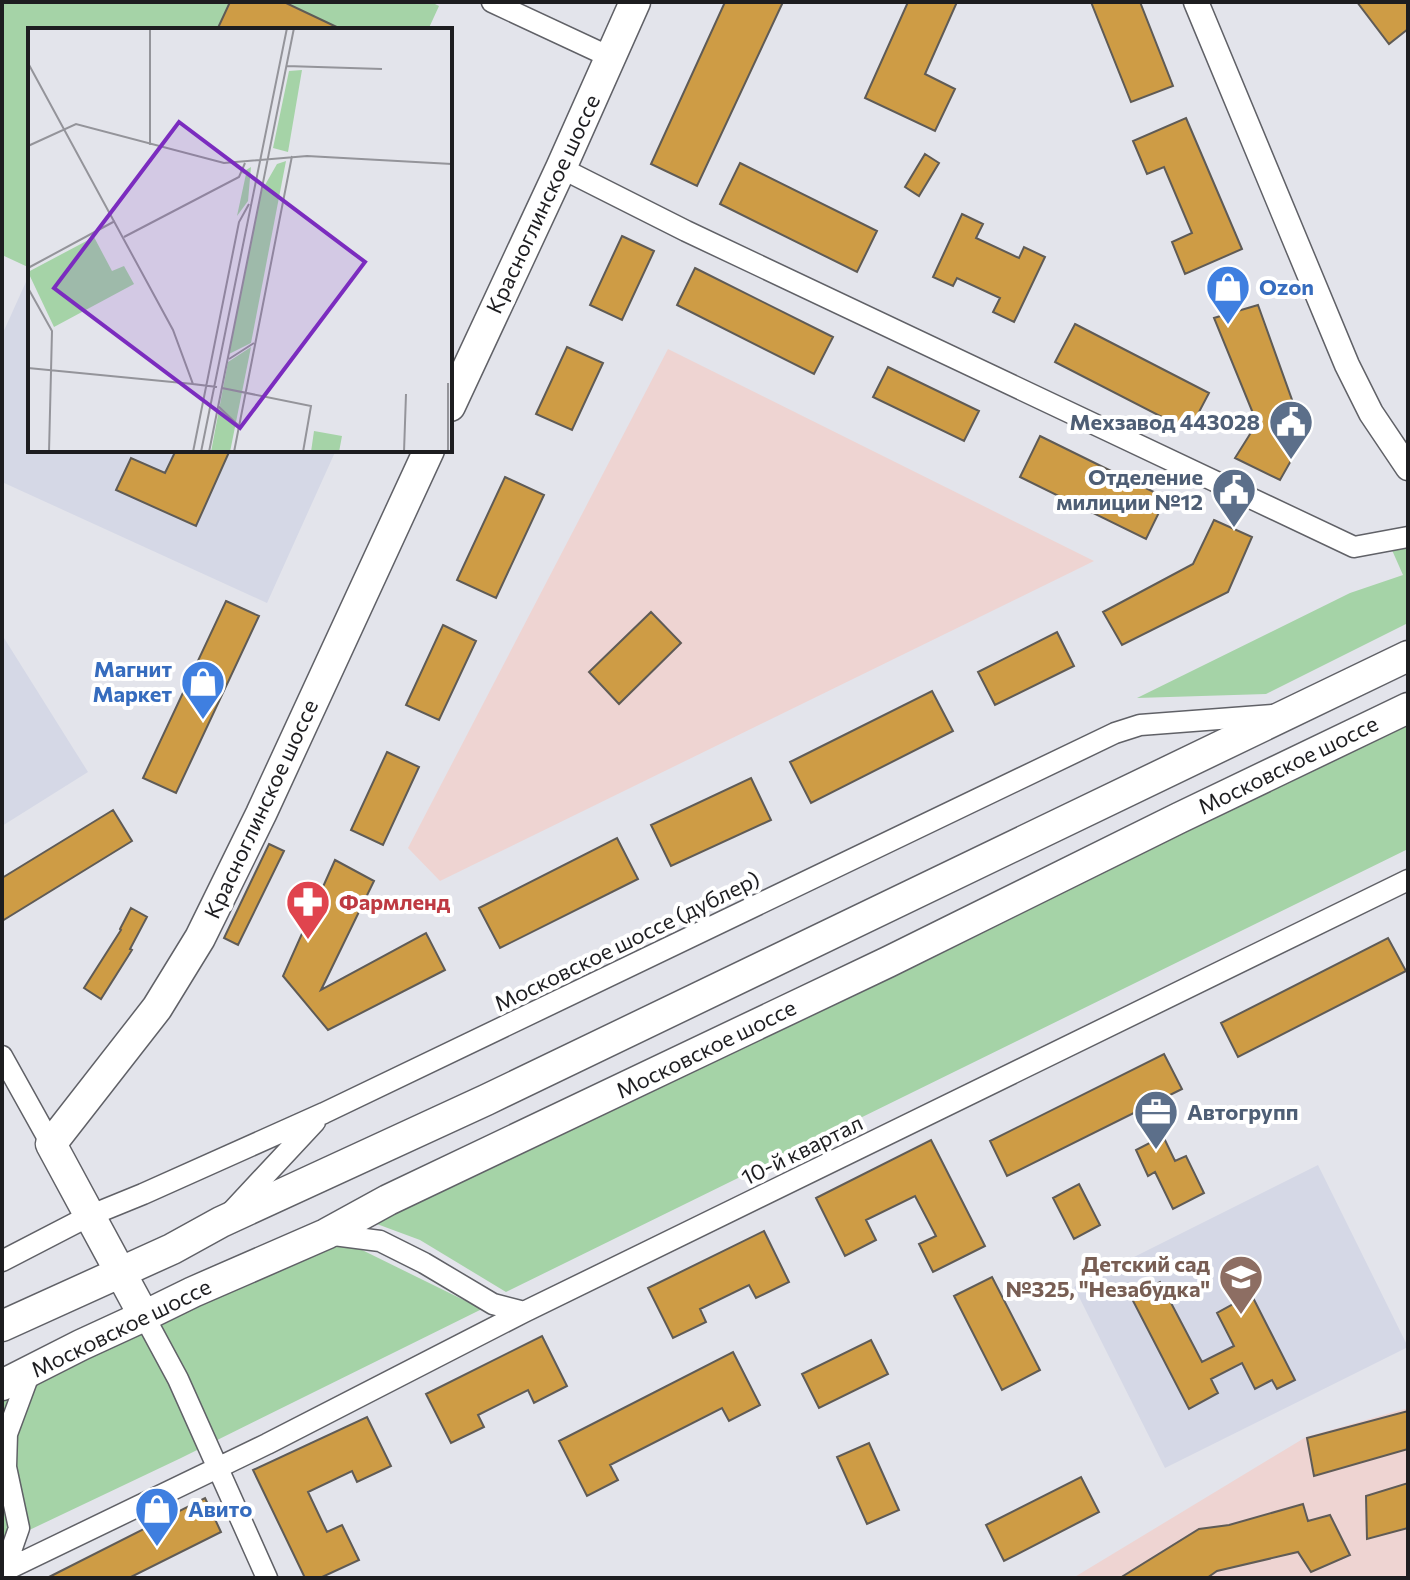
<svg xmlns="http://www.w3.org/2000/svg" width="1410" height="1580" font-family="Commissioner,sans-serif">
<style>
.built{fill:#d5d8e6}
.industrial{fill:#eed4d2}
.green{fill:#a5d3a7}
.building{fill:#ce9c45;stroke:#5f5b56;stroke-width:2}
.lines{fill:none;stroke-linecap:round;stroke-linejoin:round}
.minor-casing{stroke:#606167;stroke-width:23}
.tertiary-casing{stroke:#606167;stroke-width:27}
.primary-casing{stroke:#606167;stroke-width:33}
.minor{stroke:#fff;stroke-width:20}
.tertiary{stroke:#fff;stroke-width:24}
.primary{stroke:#fff;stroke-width:30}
.labels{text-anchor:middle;stroke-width:8;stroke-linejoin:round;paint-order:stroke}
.street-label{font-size:22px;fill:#1d1d20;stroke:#fff}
.shop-label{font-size:22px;font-weight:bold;fill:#366cbe;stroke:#fff;text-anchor:start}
.service-label{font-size:22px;font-weight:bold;fill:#4e5e75;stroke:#fff;text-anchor:end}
.health-label{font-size:22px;font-weight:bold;fill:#be3a42;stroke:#fff;text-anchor:start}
.education-label{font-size:22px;font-weight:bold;fill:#785e54;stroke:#fff;text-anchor:end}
.inset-road{fill:none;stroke:#94949a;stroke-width:2}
.view{fill:#7b2cbf;fill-opacity:0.15;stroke:#7b2cbf;stroke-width:4}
.inset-edge{fill:none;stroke:#1d1d20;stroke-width:4}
</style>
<rect width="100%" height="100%" fill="#e3e4eb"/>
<path class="built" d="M 30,273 L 30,450 L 336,450 L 267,603 L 2,482 L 2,335 Z
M 4,638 L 88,772 L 2,826 L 2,640 Z
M 1318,1165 L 1408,1347 L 1165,1468 L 1074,1287 Z"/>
<path class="industrial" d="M 668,349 L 1094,561 L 440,881 L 408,848 Z
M 1408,1408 L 1408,1578 L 1073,1578 L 1306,1437 Z"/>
<path class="green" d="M 2,2 L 431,2 L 439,6 L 428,30 L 30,30 L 30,268 L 2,255 Z
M 1408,537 L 1408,623 L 1266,694 L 1137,698 L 1350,593 L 1403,575 L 1388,541 Z
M 1408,724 L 1408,849 L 506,1292 L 420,1240 L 358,1217 Z
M 308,1242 L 356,1247 L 482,1309 L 181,1458 L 2,1543 L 2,1387 Z"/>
<path class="building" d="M 230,2 L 284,2 L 343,30 L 217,30 Z
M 725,2 L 783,2 L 697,186 L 651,164 Z
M 908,2 L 957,2 L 925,74 L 955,89 L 935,131 L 865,98 Z
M 1091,2 L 1140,2 L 1173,86 L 1131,102 Z
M 1357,2 L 1408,2 L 1408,29 L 1389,44 Z
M 1186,118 L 1242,249 L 1185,274 L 1172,242 L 1192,233 L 1164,167 L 1147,174 L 1133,141 Z
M 925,154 L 939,163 L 919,196 L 905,187 Z
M 740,163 L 877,231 L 857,272 L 720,204 Z
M 962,214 L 983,224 L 976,238 L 1019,258 L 1024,247 L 1045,257 L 1014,322 L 993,312 L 1000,298 L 957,278 L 953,286 L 933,277 Z
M 622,236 L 654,251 L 622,320 L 590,305 Z
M 695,268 L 833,337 L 814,374 L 677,305 Z
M 1258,305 L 1305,436 L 1280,480 L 1235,458 L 1257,423 L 1214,318 Z
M 1075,324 L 1209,393 L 1189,431 L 1055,362 Z
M 567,347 L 603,363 L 572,430 L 536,414 Z
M 888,367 L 979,411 L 964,441 L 873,397 Z
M 1040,436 L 1166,498 L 1146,539 L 1020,477 Z
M 176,450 L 230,450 L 196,526 L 116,490 L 131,458 L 165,473 Z
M 505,477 L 544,495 L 496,598 L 457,580 Z
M 1214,520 L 1252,537 L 1228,592 L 1122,645 L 1103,612 L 1193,564 Z
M 226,601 L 259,616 L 176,793 L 143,778 Z
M 651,612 L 681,643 L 619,704 L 589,672 Z
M 443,625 L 476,641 L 439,720 L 406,705 Z
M 1057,632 L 1074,666 L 995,705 L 978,672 Z
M 932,691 L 953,731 L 811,803 L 790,762 Z
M 387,752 L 419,767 L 383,845 L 351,830 Z
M 751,778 L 771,820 L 671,866 L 651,825 Z
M 113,810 L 132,841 L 2,921 L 2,878 Z
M 617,838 L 638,879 L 500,948 L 479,908 Z
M 269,844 L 284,851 L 238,945 L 224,938 Z
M 335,860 L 374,881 L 321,990 L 426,933 L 445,970 L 328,1030 L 283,976 Z
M 131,908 L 147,917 L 130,949 L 132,950 L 101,999 L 84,988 L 121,930 L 120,929 Z
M 1388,938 L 1406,971 L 1238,1057 L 1221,1023 Z
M 1164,1054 L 1182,1089 L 1007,1176 L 990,1141 Z
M 1163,1136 L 1175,1161 L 1186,1156 L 1204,1193 L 1173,1209 L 1155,1172 L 1148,1176 L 1136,1150 Z
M 931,1140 L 985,1246 L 933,1272 L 919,1244 L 936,1236 L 915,1196 L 866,1220 L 876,1240 L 845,1256 L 816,1198 Z
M 1079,1184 L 1100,1225 L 1074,1239 L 1053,1198 Z
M 764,1231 L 789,1282 L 756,1298 L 749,1285 L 700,1309 L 706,1322 L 673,1338 L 648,1288 Z
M 992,1277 L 1040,1370 L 1002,1390 L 954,1296 Z
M 1160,1282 L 1202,1362 L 1234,1346 L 1217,1313 L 1233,1304 L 1228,1294 L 1246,1284 L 1295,1380 L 1277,1389 L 1272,1380 L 1255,1389 L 1242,1363 L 1211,1379 L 1218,1393 L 1189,1409 L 1131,1297 Z
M 542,1336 L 567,1386 L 534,1403 L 528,1390 L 478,1415 L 484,1427 L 451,1443 L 426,1394 Z
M 871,1340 L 888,1374 L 819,1408 L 802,1374 Z
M 733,1352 L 760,1405 L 729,1421 L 722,1408 L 610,1465 L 618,1480 L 587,1496 L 559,1441 Z
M 1408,1411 L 1408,1449 L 1314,1476 L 1307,1438 Z
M 367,1417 L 391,1466 L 357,1482 L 352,1471 L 308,1492 L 327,1532 L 342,1525 L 359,1560 L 320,1578 L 305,1578 L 253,1470 Z
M 869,1443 L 899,1510 L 867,1524 L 837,1457 Z
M 1081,1477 L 1099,1512 L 1004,1561 L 986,1525 Z
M 1408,1483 L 1408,1528 L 1367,1539 L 1366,1496 Z
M 205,1498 L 221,1532 L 129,1578 L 47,1578 Z
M 1303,1504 L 1308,1521 L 1330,1515 L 1350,1555 L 1311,1572 L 1298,1552 L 1217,1571 L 1207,1578 L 1120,1578 L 1199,1529 L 1229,1525 Z"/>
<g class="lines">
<g class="minor-casing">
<path id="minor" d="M 492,2 L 610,57
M 561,168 L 686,231 L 1354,547 L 1408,537
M 2,1056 L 51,1144
M 231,1212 L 315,1122
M 326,1234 L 380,1241 L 424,1263 L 493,1304 L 524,1312
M 2,1261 L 89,1216 L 143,1194 L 324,1113 L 1115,733 L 1140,725 L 1273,715
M 144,1316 L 178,1379 L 267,1578
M 4,1571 L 19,1528 L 6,1467 L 7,1434 L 30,1372
M 2,1572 L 267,1444 L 524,1312 L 1408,880"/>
</g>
<g class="tertiary-casing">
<path id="tertiary" d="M 1196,2 L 1347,365 L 1371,413 L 1408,468"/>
</g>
<g class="primary-casing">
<path id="primary" d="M 450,406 L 561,168 L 635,2
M 144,1316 L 51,1144 L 157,1008 L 200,938 L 261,814 L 429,450
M 2,1326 L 172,1249 L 221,1222 L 486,1100 L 1408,656
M 2,1385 L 81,1345 L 144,1316 L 193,1292 L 326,1234 L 388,1200 L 888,962 L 1179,818 L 1408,708"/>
</g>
<use href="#minor" class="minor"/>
<use href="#tertiary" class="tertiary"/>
<use href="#primary" class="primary"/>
</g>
<defs>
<g id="shop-pin" transform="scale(2.3)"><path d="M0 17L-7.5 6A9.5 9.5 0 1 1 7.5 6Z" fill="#3f7fe0" stroke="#fff"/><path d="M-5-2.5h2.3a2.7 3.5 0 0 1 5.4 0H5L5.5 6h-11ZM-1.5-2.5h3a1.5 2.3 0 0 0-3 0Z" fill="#fff"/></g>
<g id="civic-pin" transform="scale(2.3)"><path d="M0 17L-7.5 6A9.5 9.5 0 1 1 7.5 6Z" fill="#5c6f8a" stroke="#fff"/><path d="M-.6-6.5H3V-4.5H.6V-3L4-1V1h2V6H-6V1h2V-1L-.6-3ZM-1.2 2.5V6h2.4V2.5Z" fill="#fff"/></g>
<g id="pharmacy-pin" transform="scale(2.3)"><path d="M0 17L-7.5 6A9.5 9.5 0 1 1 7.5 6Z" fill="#e0444e" stroke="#fff"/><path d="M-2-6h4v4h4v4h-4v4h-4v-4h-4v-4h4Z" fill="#fff"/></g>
<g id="office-pin" transform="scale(2.3)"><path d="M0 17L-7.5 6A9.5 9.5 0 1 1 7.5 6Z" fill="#5c6f8a" stroke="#fff"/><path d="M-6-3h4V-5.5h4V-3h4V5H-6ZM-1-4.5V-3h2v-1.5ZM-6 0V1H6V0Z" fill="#fff"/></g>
<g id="school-pin" transform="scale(2.3)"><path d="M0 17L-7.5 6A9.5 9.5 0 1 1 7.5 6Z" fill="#8d6e63" stroke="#fff"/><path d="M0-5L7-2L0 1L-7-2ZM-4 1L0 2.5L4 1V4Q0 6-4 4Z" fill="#fff"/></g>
</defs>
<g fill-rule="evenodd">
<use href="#shop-pin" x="1228" y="287"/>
<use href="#civic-pin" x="1291" y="422"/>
<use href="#civic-pin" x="1234" y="490"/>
<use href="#shop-pin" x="203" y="682"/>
<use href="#pharmacy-pin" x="308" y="902"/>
<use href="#office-pin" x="1156" y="1112"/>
<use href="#school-pin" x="1241" y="1277"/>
<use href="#shop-pin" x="157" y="1509"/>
</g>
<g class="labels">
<g class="street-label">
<text transform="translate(543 204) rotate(-65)" y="8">Красноглинское шоссе</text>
<text transform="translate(1288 765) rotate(-26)" y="8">Московское шоссе</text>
<text transform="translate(261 809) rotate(-65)" y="8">Красноглинское шоссе</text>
<text transform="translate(627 941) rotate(-26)" y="8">Московское шоссе (дублер)</text>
<text transform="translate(706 1049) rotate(-26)" y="8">Московское шоссе</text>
<text transform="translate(802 1150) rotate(-26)" y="8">10-й квартал</text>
<text transform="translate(121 1328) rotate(-26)" y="8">Московское шоссе</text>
</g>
<g class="shop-label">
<text x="1259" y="295">Ozon</text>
<text x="172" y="677" text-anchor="end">Магнит<tspan x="172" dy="25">Маркет</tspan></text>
<text x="188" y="1517">Авито</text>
</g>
<g class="service-label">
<text x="1260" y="430">Мехзавод 443028</text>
<text x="1203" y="485">Отделение<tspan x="1203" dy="25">милиции №12</tspan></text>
<text x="1187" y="1120" text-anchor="start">Автогрупп</text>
</g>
<g class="health-label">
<text x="339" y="910">Фармленд</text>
</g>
<g class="education-label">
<text x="1210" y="1272">Детский сад<tspan x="1210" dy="25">№325, "Незабудка"</tspan></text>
</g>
</g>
<g transform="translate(28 28)">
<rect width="424" height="424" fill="#e3e4eb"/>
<path d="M 274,42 L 260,124 L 245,120 L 261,43 ZM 258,133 L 223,315 L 201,326 L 233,164 L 249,136 ZM 223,139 L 220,173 L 209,188 L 218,146 L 213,145 ZM 66,209 L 84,243 L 96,238 L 106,256 L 26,299 L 0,244 ZM 223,319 L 202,424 L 183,424 L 200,334 ZM 286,403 L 314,408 L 311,424 L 283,424 Z" fill="#a5d3a7"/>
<path class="inset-road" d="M 122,0 L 122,117M 0,35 L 145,302 L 165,356 L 189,359M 258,38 L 354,41M 0,118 L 48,96 L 196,135 L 279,128 L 424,136M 96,209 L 211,149 L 217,135M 0,240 L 87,193M 0,260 L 24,303 L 21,424M 201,331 L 226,315M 0,340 L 165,356M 194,360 L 283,378 L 275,424M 190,378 L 211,398M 165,424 L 211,194 L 221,176M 173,424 L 259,0M 181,424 L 266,0M 206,424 L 264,128M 376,424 L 378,366M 420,424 L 420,355"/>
<path class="view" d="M 151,94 L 337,234 L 212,400 L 26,260 Z"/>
<rect width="424" height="424" class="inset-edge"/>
</g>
<rect width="1410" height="1580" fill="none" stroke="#1d1d20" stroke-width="8"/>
</svg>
